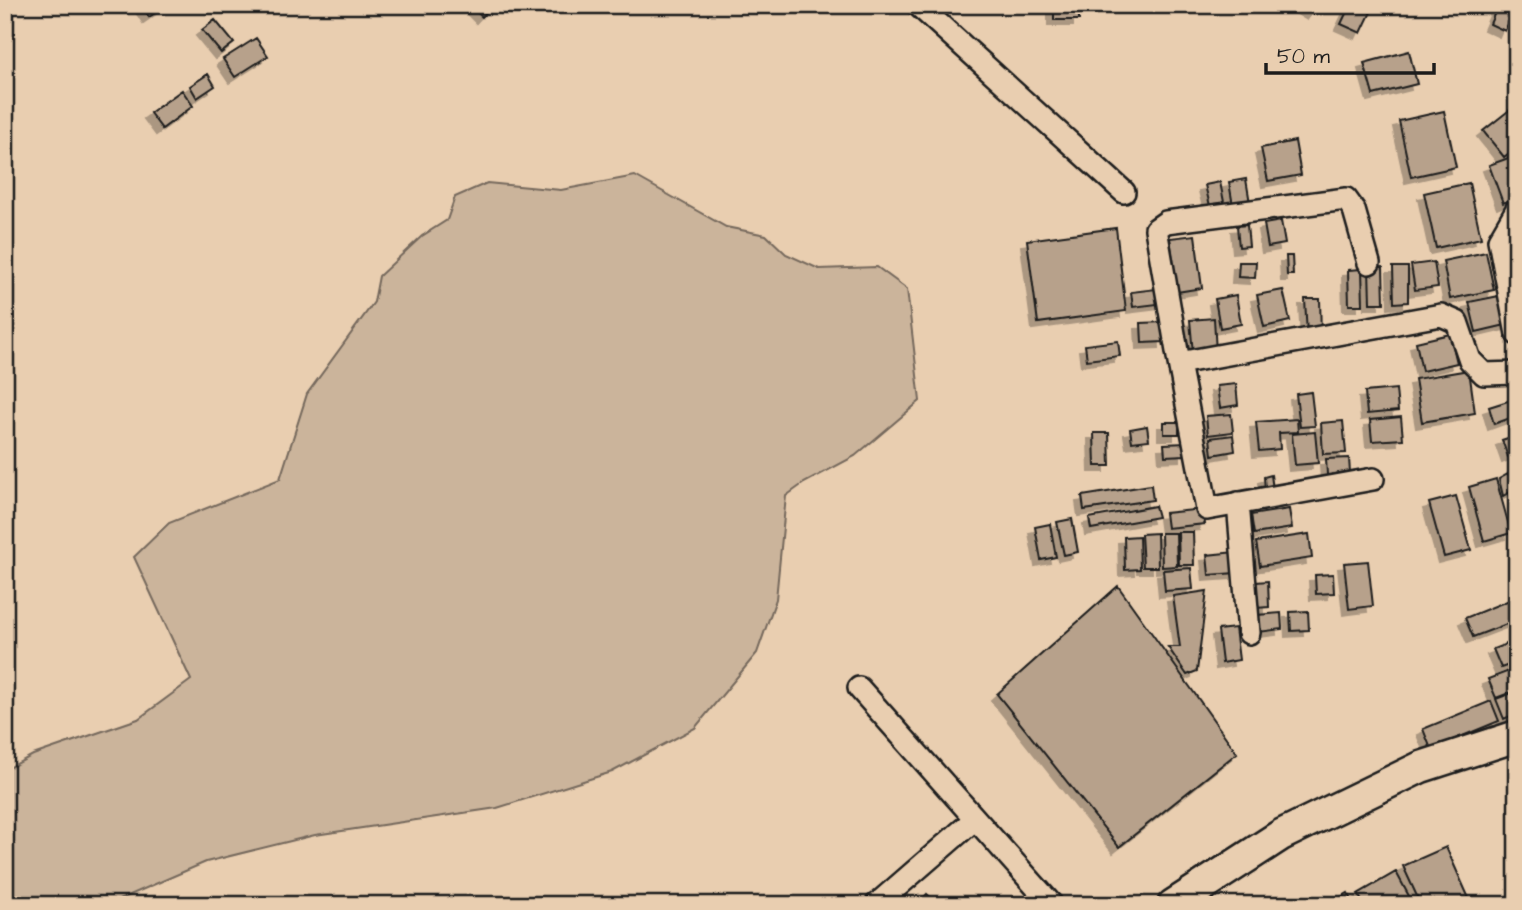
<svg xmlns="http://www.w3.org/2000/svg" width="1522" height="910" font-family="'Architects Daughter',sans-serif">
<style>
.green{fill:#cbb49b;stroke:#74685c;stroke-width:2}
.building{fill:#b7a18b;stroke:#1c1c1c;stroke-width:2;filter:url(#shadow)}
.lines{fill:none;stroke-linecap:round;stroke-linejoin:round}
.street-casing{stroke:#1c1c1c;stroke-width:26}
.secondary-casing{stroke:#1c1c1c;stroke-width:35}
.street{stroke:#e9ceb0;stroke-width:21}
.secondary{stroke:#e9ceb0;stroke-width:30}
</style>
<defs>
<filter id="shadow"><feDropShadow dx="-6" dy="6" stdDeviation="0" flood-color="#0004"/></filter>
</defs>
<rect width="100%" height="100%" fill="#e9ceb0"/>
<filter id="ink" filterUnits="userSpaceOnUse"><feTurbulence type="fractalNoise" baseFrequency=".0143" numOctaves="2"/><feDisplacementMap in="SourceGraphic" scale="14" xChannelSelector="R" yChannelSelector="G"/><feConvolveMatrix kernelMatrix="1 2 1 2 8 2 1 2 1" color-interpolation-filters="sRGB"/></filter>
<g filter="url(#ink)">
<path class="green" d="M 635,176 L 726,227 L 766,235 L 786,254 L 819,269 L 877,267 L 907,289 L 920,401 L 855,456 L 804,483 L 786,496 L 776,599 L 757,653 L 695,728 L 612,772 L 497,808 L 315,835 L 206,862 L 107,905 L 5,905 L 5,770 L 33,755 L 138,719 L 191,680 L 134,557 L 169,523 L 280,479 L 307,394 L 374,302 L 379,276 L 422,236 L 447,220 L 455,197 L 487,183 L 561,190 Z"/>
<path class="building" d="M 141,5 L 165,5 L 165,6 L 149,17 Z
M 470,5 L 493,5 L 482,17 Z
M 1054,5 L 1079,5 L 1079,20 L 1054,20 Z
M 1298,5 L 1319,5 L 1313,14 Z
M 1350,5 L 1363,5 L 1372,10 L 1361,33 L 1341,24 Z
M 1498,5 L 1514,10 L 1505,31 L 1490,24 Z
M 215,20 L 234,43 L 221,53 L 202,30 Z
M 256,38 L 268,56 L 235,77 L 223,59 Z
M 1409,51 L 1417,84 L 1373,95 L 1364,63 Z
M 208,74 L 215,86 L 197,98 L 190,86 Z
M 182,90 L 193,106 L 162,129 L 150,113 Z
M 1512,108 L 1517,113 L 1517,147 L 1504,157 L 1483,131 Z
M 1444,111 L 1456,167 L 1411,177 L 1399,121 Z
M 1295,141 L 1301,175 L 1268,181 L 1261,148 Z
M 1517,155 L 1517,197 L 1503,203 L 1489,165 Z
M 1246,179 L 1250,203 L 1233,206 L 1229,182 Z
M 1220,182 L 1225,207 L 1211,210 L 1205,185 Z
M 1469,183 L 1481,238 L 1436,248 L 1424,193 Z
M 1281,221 L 1285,244 L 1268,247 L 1264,224 Z
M 1247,225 L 1249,246 L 1239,247 L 1237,226 Z
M 1116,228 L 1126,311 L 1038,323 L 1027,240 Z
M 1195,235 L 1202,288 L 1177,292 L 1170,238 Z
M 1486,252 L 1494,290 L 1450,299 L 1443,261 Z
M 1286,256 L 1292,256 L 1293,275 L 1287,275 Z
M 1239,262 L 1256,262 L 1255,278 L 1238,277 Z
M 1434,262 L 1438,287 L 1415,290 L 1411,265 Z
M 1383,267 L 1384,303 L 1370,303 L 1369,268 Z
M 1393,267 L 1408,267 L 1408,302 L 1394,303 Z
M 1362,269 L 1363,305 L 1349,305 L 1348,270 Z
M 1164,288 L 1166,303 L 1133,307 L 1131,292 Z
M 1283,290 L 1290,321 L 1264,327 L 1257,295 Z
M 1236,295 L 1241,324 L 1220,328 L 1215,299 Z
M 1504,295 L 1510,324 L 1476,332 L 1469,302 Z
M 1305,299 L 1320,299 L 1321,334 L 1307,335 Z
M 1214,318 L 1216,352 L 1193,354 L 1190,320 Z
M 1164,322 L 1165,342 L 1142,343 L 1141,323 Z
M 1450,334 L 1457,363 L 1422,371 L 1416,342 Z
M 1118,341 L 1120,356 L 1087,360 L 1085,345 Z
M 1469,370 L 1475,413 L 1422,422 L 1415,379 Z
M 1236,384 L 1238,405 L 1220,408 L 1217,386 Z
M 1396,389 L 1398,411 L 1367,414 L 1365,392 Z
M 1311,392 L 1315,426 L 1300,427 L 1296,394 Z
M 1511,400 L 1516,416 L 1494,424 L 1489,407 Z
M 1231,414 L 1233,432 L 1208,435 L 1206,416 Z
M 1401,417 L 1403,439 L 1372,441 L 1370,420 Z
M 1297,419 L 1298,432 L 1279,433 L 1280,449 L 1259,451 L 1256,422 Z
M 1343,421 L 1346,453 L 1323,454 L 1321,423 Z
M 1164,422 L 1179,422 L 1179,434 L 1164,434 Z
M 1147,426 L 1149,440 L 1132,442 L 1130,429 Z
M 1315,432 L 1318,463 L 1295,465 L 1292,434 Z
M 1094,433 L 1109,433 L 1110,466 L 1095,466 Z
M 1233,435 L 1235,451 L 1212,455 L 1210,438 Z
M 1517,435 L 1517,453 L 1508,457 L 1502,440 Z
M 1186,443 L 1186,455 L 1165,456 L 1164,444 Z
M 1349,458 L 1351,488 L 1328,490 L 1326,459 Z
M 1517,469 L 1517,488 L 1503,496 L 1499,479 Z
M 1271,475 L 1273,489 L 1265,489 L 1264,477 Z
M 1496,479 L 1511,533 L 1484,541 L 1469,487 Z
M 1151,485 L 1153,500 L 1084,510 L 1082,496 Z
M 1456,496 L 1471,550 L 1444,557 L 1429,503 Z
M 1155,506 L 1158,517 L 1091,529 L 1089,518 Z
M 1203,509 L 1205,524 L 1167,528 L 1165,513 Z
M 1289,509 L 1292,528 L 1254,534 L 1251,515 Z
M 1072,519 L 1078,552 L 1064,555 L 1057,522 Z
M 1050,524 L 1056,557 L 1041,560 L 1035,527 Z
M 1178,532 L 1193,532 L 1194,565 L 1179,565 Z
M 1157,533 L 1158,567 L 1143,567 L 1141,534 Z
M 1161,533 L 1176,533 L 1177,566 L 1162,567 Z
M 1309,534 L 1312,558 L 1260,566 L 1256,542 Z
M 1139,536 L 1140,569 L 1125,570 L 1124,537 Z
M 1235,552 L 1236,573 L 1209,575 L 1207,555 Z
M 1368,561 L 1373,606 L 1349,609 L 1344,563 Z
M 1191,568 L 1193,589 L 1165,591 L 1163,570 Z
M 1333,574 L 1334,593 L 1316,594 L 1315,575 Z
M 1268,581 L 1269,607 L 1256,608 L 1256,582 Z
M 1118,586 L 1237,753 L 1119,847 L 997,694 Z
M 1207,591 L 1197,671 L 1187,675 L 1168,647 L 1180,647 L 1173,596 Z
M 1517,597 L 1517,620 L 1473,637 L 1465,618 Z
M 1308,611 L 1309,630 L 1291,631 L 1290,612 Z
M 1281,613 L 1282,629 L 1259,632 L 1257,615 Z
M 1235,628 L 1239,660 L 1222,663 L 1218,630 Z
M 1517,640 L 1517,662 L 1501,668 L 1493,649 Z
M 1517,668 L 1517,690 L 1496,698 L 1488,679 Z
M 1517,691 L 1517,713 L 1504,719 L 1496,699 Z
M 1491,701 L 1499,721 L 1431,749 L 1423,729 Z
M 1446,847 L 1472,905 L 1421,905 L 1403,866 Z
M 1396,872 L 1410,898 L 1399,905 L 1364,905 L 1358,894 Z
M 1348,893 L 1355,905 L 1328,905 Z
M 927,894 L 939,905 L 917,905 Z"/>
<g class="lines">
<g class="street-casing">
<path id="street" d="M 918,5 L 1124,192
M 1517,209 L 1499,240 L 1517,334
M 1369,263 L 1354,210 L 1346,199 L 1166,222 L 1156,229 L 1179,363 L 1441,315 L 1457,322 L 1470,360 L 1484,374 L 1517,373
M 1179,363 L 1207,509 L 1373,479
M 1238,503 L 1249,633
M 859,688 L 1052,905
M 876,905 L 975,819"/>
</g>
<g class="secondary-casing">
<path id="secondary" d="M 1173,905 L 1281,835 L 1421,767 L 1517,736"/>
</g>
<use href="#street" class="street"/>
<use href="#secondary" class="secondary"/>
</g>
</g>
<rect width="1522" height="910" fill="none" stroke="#e9ceb0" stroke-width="28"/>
<rect x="14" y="14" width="1494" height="882" fill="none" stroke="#1c1c1c" stroke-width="2.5" filter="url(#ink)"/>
<path d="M1266 63v10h168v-10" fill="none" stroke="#1c1c1c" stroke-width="3.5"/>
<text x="1277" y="63" font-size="21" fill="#1c1c1c" stroke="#e9ceb0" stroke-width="5" paint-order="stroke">50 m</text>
</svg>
